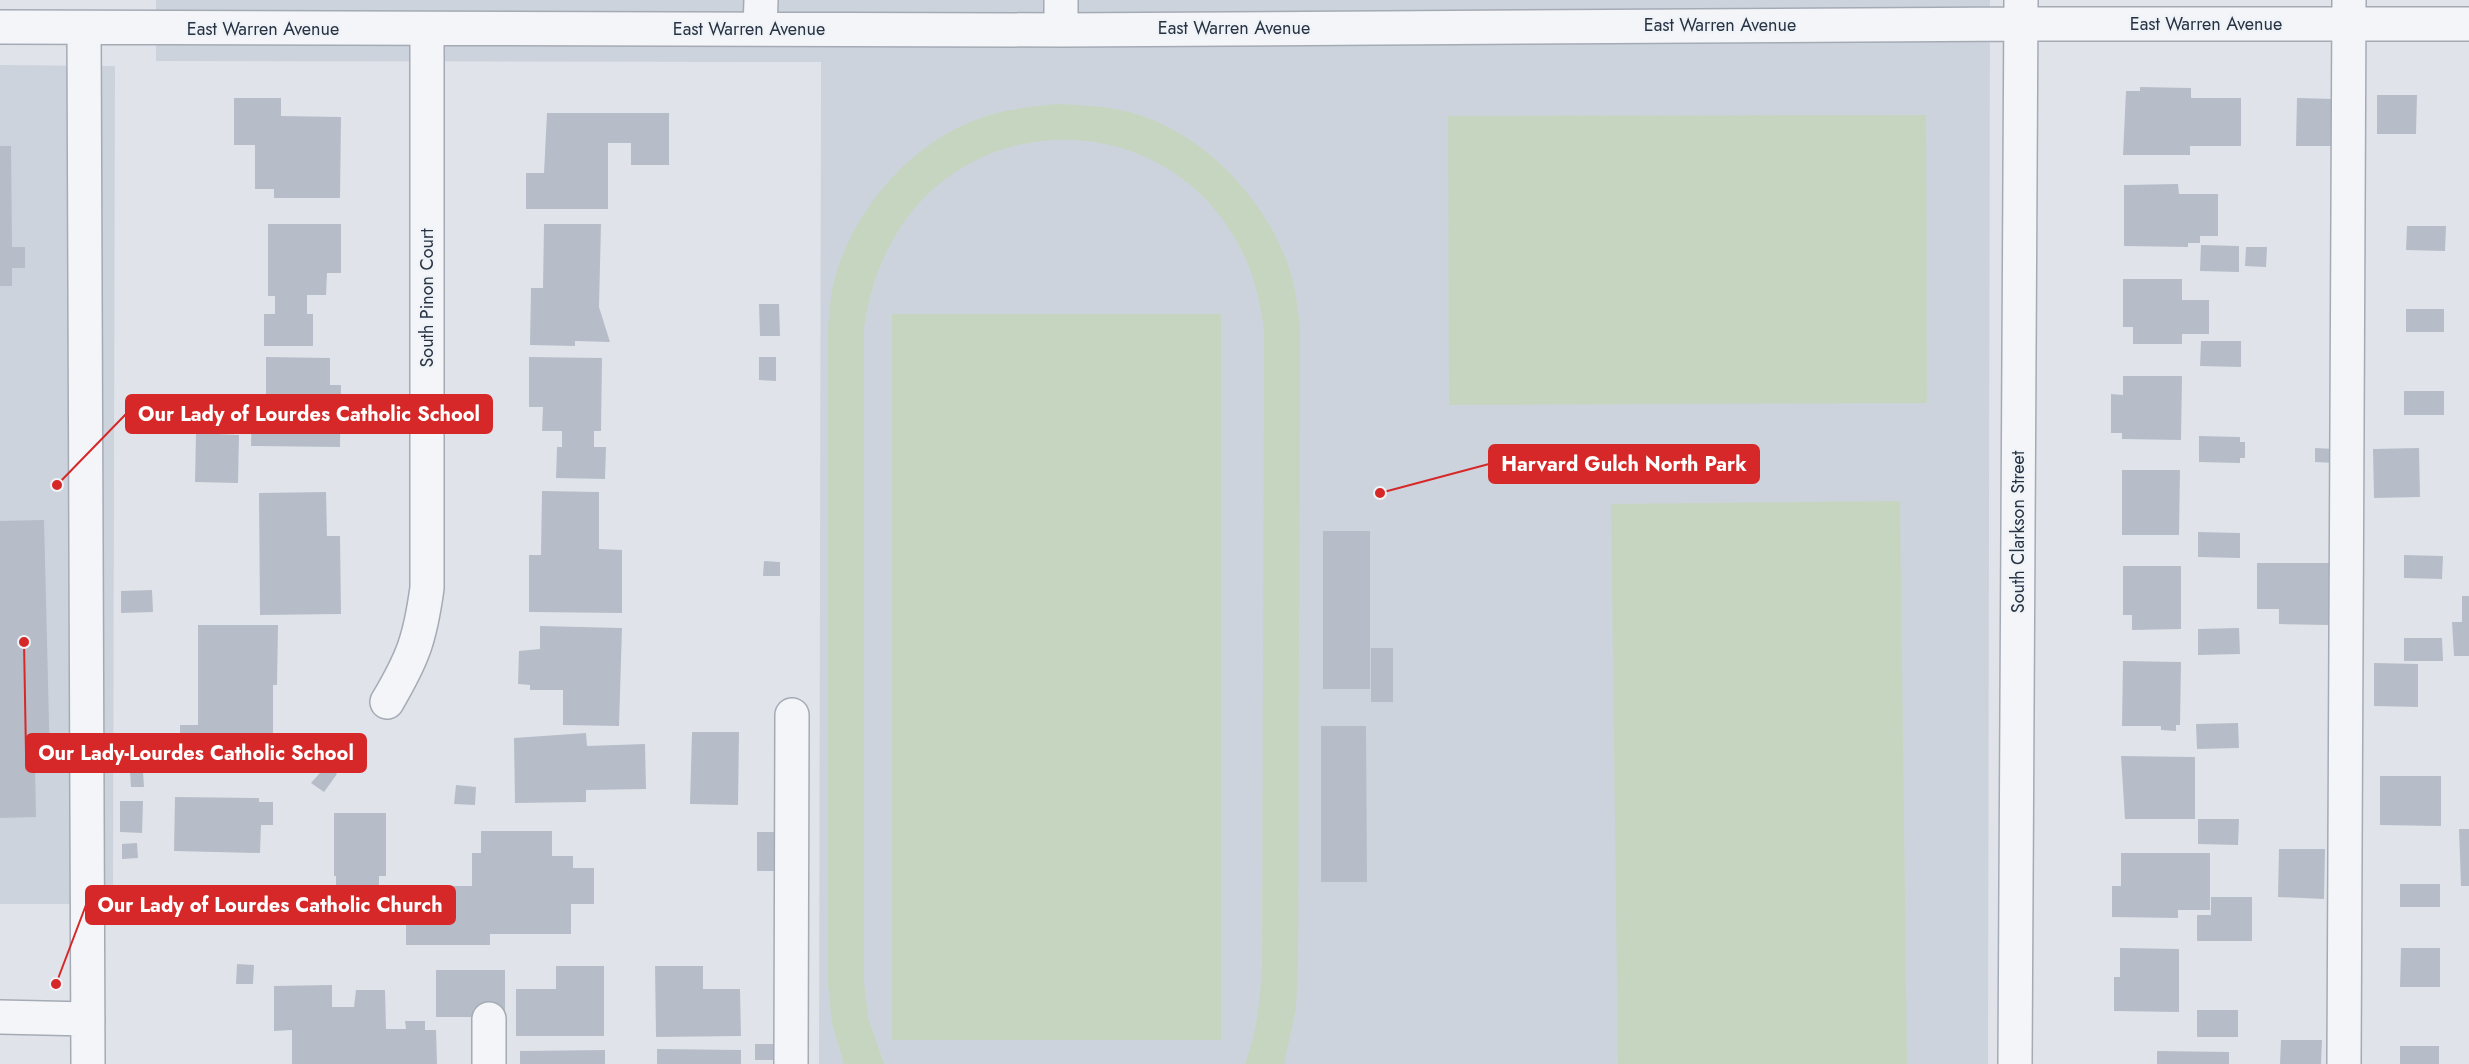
<svg xmlns="http://www.w3.org/2000/svg" width="2469" height="1064" font-family="Jost,sans-serif">
<style>
.built{fill:#cdd3dc}
.green{fill:#c6d5c0}
.building{fill:#b6bdc8}
.lines{fill:none;stroke-linecap:round;stroke-linejoin:round}
.minor-casing{stroke:#a5abb5;stroke-width:36}
.minor{stroke:#f3f5f8;stroke-width:33}
.labels{text-anchor:middle;stroke-width:4.5;stroke-linejoin:round;paint-order:stroke}
.street-label{font-size:18px;fill:#273243;stroke:#eff3f7}
.leader{fill:none;stroke:#d62828;stroke-width:2}
.callout-dot{fill:#d62828;stroke:#eff3f7;stroke-width:2}
.callout{fill:#d62828;stroke:#d62828;stroke-width:2}
.callout-label{font-size:20px;text-anchor:middle;font-weight:bold;fill:#fff}
</style>
<rect width="100%" height="100%" fill="#e0e4ea"/>
<path class="built" d="M 156,0 L 1990,0 L 1988,1064 L 819,1064 L 821,62 L 156,61 Z
M 0,65 L 115,66 L 113,904 L 0,904 Z"/>
<path class="green" d="M 1056,104 C 1080,105 1105,106 1129,112 C 1199,130 1262,194 1287,262 C 1295,284 1298,306 1300,330 L 1298,968 L 1296,1008 L 1284,1064 L 1245,1064 C 1257,1032 1260,1001 1262,966 L 1264,331 C 1238,82 900,71 864,328 L 864,982 L 868,1017 L 884,1064 L 844,1064 L 832,1024 L 828,984 L 828,325 C 830,312 830,298 833,285 C 851,213 906,147 975,120 C 1001,110 1028,107 1056,104 Z
M 1926,115 L 1927,403 L 1449,405 L 1448,116 Z
M 892,314 L 1221,314 L 1221,1040 L 892,1040 Z
M 1900,501 L 1907,1064 L 1618,1064 L 1611,504 Z"/>
<path class="building" d="M 2140,87 L 2191,88 L 2191,98 L 2241,98 L 2241,146 L 2190,146 L 2190,155 L 2123,155 L 2126,91 L 2140,91 Z
M 2377,95 L 2417,95 L 2416,134 L 2377,134 Z
M 234,98 L 281,98 L 281,116 L 341,117 L 340,198 L 274,198 L 274,189 L 255,189 L 255,145 L 234,145 Z
M 2297,98 L 2336,99 L 2336,146 L 2296,146 Z
M 547,113 L 669,113 L 669,165 L 631,165 L 631,143 L 608,143 L 608,209 L 526,209 L 526,173 L 544,173 Z
M 0,146 L 11,146 L 12,247 L 25,247 L 25,268 L 12,268 L 12,286 L 0,286 Z
M 2178,184 L 2179,194 L 2218,194 L 2218,236 L 2200,236 L 2200,243 L 2188,243 L 2188,247 L 2124,246 L 2124,185 Z
M 268,224 L 341,224 L 341,273 L 327,273 L 326,295 L 307,295 L 307,314 L 313,314 L 313,346 L 264,346 L 264,314 L 275,314 L 275,296 L 268,296 Z
M 544,224 L 601,224 L 599,307 L 610,342 L 575,341 L 575,346 L 530,345 L 531,288 L 543,288 Z
M 2407,226 L 2446,226 L 2445,251 L 2406,250 Z
M 2201,245 L 2239,246 L 2239,272 L 2200,271 Z
M 2246,247 L 2267,247 L 2266,267 L 2245,266 Z
M 2123,279 L 2182,279 L 2182,300 L 2209,300 L 2209,334 L 2182,334 L 2182,344 L 2133,344 L 2133,327 L 2123,327 Z
M 759,304 L 779,304 L 780,336 L 760,336 Z
M 2406,309 L 2444,309 L 2444,332 L 2406,332 Z
M 2201,341 L 2241,341 L 2241,367 L 2200,366 Z
M 266,357 L 330,358 L 330,385 L 341,385 L 340,447 L 251,446 L 252,404 L 266,404 Z
M 529,357 L 602,358 L 601,431 L 594,431 L 594,447 L 606,447 L 605,479 L 556,478 L 557,447 L 562,447 L 562,431 L 542,431 L 543,407 L 529,407 Z
M 759,357 L 776,357 L 776,381 L 759,380 Z
M 2123,376 L 2182,376 L 2181,440 L 2122,439 L 2122,433 L 2111,433 L 2111,394 L 2123,395 Z
M 2404,391 L 2444,391 L 2444,415 L 2404,415 Z
M 196,433 L 239,435 L 238,483 L 195,482 Z
M 2199,436 L 2240,437 L 2240,442 L 2245,442 L 2245,458 L 2240,458 L 2240,463 L 2199,462 Z
M 2315,448 L 2335,449 L 2334,463 L 2315,462 Z
M 2419,448 L 2420,497 L 2374,498 L 2373,449 Z
M 2122,470 L 2180,470 L 2179,535 L 2122,535 Z
M 542,491 L 599,492 L 599,549 L 622,550 L 622,613 L 529,612 L 529,555 L 541,555 Z
M 326,492 L 327,536 L 340,536 L 341,614 L 260,615 L 259,493 Z
M 44,520 L 50,762 L 35,763 L 36,817 L 0,818 L 0,521 Z
M 1323,531 L 1370,531 L 1370,689 L 1323,689 Z
M 2198,532 L 2240,533 L 2240,558 L 2198,557 Z
M 2404,555 L 2443,556 L 2442,579 L 2404,578 Z
M 764,561 L 780,562 L 780,576 L 763,576 Z
M 2257,563 L 2330,563 L 2329,625 L 2279,624 L 2279,609 L 2257,609 Z
M 2123,566 L 2181,566 L 2181,629 L 2132,630 L 2132,615 L 2123,615 Z
M 152,590 L 153,612 L 121,613 L 121,591 Z
M 2462,596 L 2469,596 L 2469,656 L 2454,656 L 2452,622 L 2462,622 Z
M 198,625 L 278,625 L 277,685 L 273,685 L 273,773 L 180,773 L 180,725 L 198,725 Z
M 540,626 L 622,628 L 619,726 L 563,725 L 563,690 L 530,690 L 530,685 L 518,684 L 519,651 L 540,649 Z
M 2239,628 L 2240,654 L 2198,655 L 2198,629 Z
M 2404,638 L 2442,638 L 2443,661 L 2404,661 Z
M 1371,648 L 1393,648 L 1393,702 L 1371,702 Z
M 2123,661 L 2181,662 L 2180,725 L 2176,725 L 2176,731 L 2161,730 L 2161,726 L 2122,726 Z
M 2374,663 L 2418,664 L 2418,707 L 2374,706 Z
M 2238,723 L 2239,748 L 2197,749 L 2196,724 Z
M 1321,726 L 1366,726 L 1367,882 L 1321,882 Z
M 692,732 L 739,732 L 738,805 L 690,804 Z
M 586,733 L 587,746 L 645,744 L 646,789 L 586,790 L 586,802 L 515,803 L 514,738 Z
M 2121,756 L 2195,757 L 2195,819 L 2125,819 Z
M 326,766 L 337,774 L 324,792 L 311,783 Z
M 130,771 L 143,771 L 144,787 L 131,787 Z
M 2380,776 L 2441,776 L 2441,826 L 2380,825 Z
M 456,785 L 476,787 L 475,805 L 454,804 Z
M 175,797 L 259,798 L 259,802 L 273,802 L 273,825 L 261,825 L 260,853 L 174,851 Z
M 120,801 L 143,801 L 142,833 L 120,832 Z
M 334,813 L 386,813 L 386,876 L 379,876 L 379,893 L 336,893 L 336,876 L 334,876 Z
M 2198,819 L 2239,819 L 2238,845 L 2198,844 Z
M 2459,829 L 2469,829 L 2469,886 L 2461,886 Z
M 481,831 L 552,831 L 552,856 L 573,856 L 573,868 L 594,868 L 594,904 L 571,904 L 571,934 L 490,934 L 490,945 L 406,945 L 406,886 L 472,886 L 472,853 L 481,853 Z
M 757,832 L 781,832 L 781,871 L 757,871 Z
M 137,843 L 138,858 L 122,859 L 122,844 Z
M 2279,849 L 2325,849 L 2324,899 L 2278,897 Z
M 2121,853 L 2210,853 L 2210,910 L 2178,910 L 2178,918 L 2112,917 L 2112,886 L 2121,886 Z
M 2400,884 L 2440,884 L 2440,907 L 2400,907 Z
M 2211,897 L 2252,897 L 2252,941 L 2197,941 L 2197,915 L 2211,915 Z
M 2120,948 L 2179,949 L 2179,1012 L 2114,1011 L 2114,977 L 2120,977 Z
M 2401,948 L 2440,948 L 2440,987 L 2400,987 Z
M 237,964 L 254,965 L 253,984 L 236,984 Z
M 556,966 L 604,966 L 604,1036 L 516,1036 L 516,989 L 556,989 Z
M 655,966 L 703,966 L 703,989 L 740,989 L 741,1036 L 656,1037 Z
M 436,970 L 505,970 L 505,1017 L 436,1017 Z
M 332,985 L 332,1007 L 354,1007 L 356,990 L 385,990 L 386,1029 L 406,1029 L 405,1021 L 425,1021 L 425,1030 L 436,1030 L 437,1064 L 292,1064 L 292,1030 L 274,1031 L 274,986 Z
M 2197,1010 L 2238,1010 L 2238,1037 L 2197,1037 Z
M 2281,1040 L 2322,1040 L 2321,1064 L 2280,1064 Z
M 755,1044 L 774,1044 L 774,1060 L 755,1060 Z
M 2400,1046 L 2439,1046 L 2439,1064 L 2400,1064 Z
M 657,1049 L 741,1050 L 741,1064 L 657,1064 Z
M 605,1050 L 605,1064 L 520,1064 L 520,1051 Z
M 2157,1051 L 2229,1052 L 2229,1064 L 2157,1064 Z"/>
<g class="lines">
<g class="minor-casing">
<path id="minor" d="M 0,27 L 1061,30 L 2021,24 L 2469,24
M 84,28 L 88,1064
M 760,29 L 761,0
M 1061,30 L 1061,0
M 387,702 C 413,658 420,639 427,588 L 427,30
M 0,1017 L 88,1019
M 489,1019 L 489,1064
M 791,1064 L 792,715
M 2015,1064 L 2021,0
M 2344,1064 L 2349,0"/>
</g>
<use href="#minor" class="minor"/>
</g>
<g class="labels">
<g class="street-label">
<text x="2206" y="30">East Warren Avenue</text>
<text x="1720" y="31">East Warren Avenue</text>
<text x="1234" y="34">East Warren Avenue</text>
<text x="263" y="35">East Warren Avenue</text>
<text x="749" y="35">East Warren Avenue</text>
<text transform="translate(427 298) rotate(-90)" y="6">South Pinon Court</text>
<text transform="translate(2018 532) rotate(-90)" y="6">South Clarkson Street</text>
</g>
</g>
<path class="leader" d="M57 485L126 414M1380 493L1489 464M24 642L26 753M56 984L86 905"/>
<g class="callout-dot">
<circle cx="57" cy="485" r="6"/>
<circle cx="1380" cy="493" r="6"/>
<circle cx="24" cy="642" r="6"/>
<circle cx="56" cy="984" r="6"/>
</g>
<g class="callout">
<rect x="126" y="395" width="366" height="38" rx="6"/>
<rect x="1489" y="445" width="270" height="38" rx="6"/>
<rect x="26" y="734" width="340" height="38" rx="6"/>
<rect x="86" y="886" width="369" height="38" rx="6"/>
</g>
<g class="callout-label">
<text x="309" y="421">Our Lady of Lourdes Catholic School</text>
<text x="1624" y="471">Harvard Gulch North Park</text>
<text x="196" y="760">Our Lady-Lourdes Catholic School</text>
<text x="270" y="912">Our Lady of Lourdes Catholic Church</text>
</g>
</svg>
